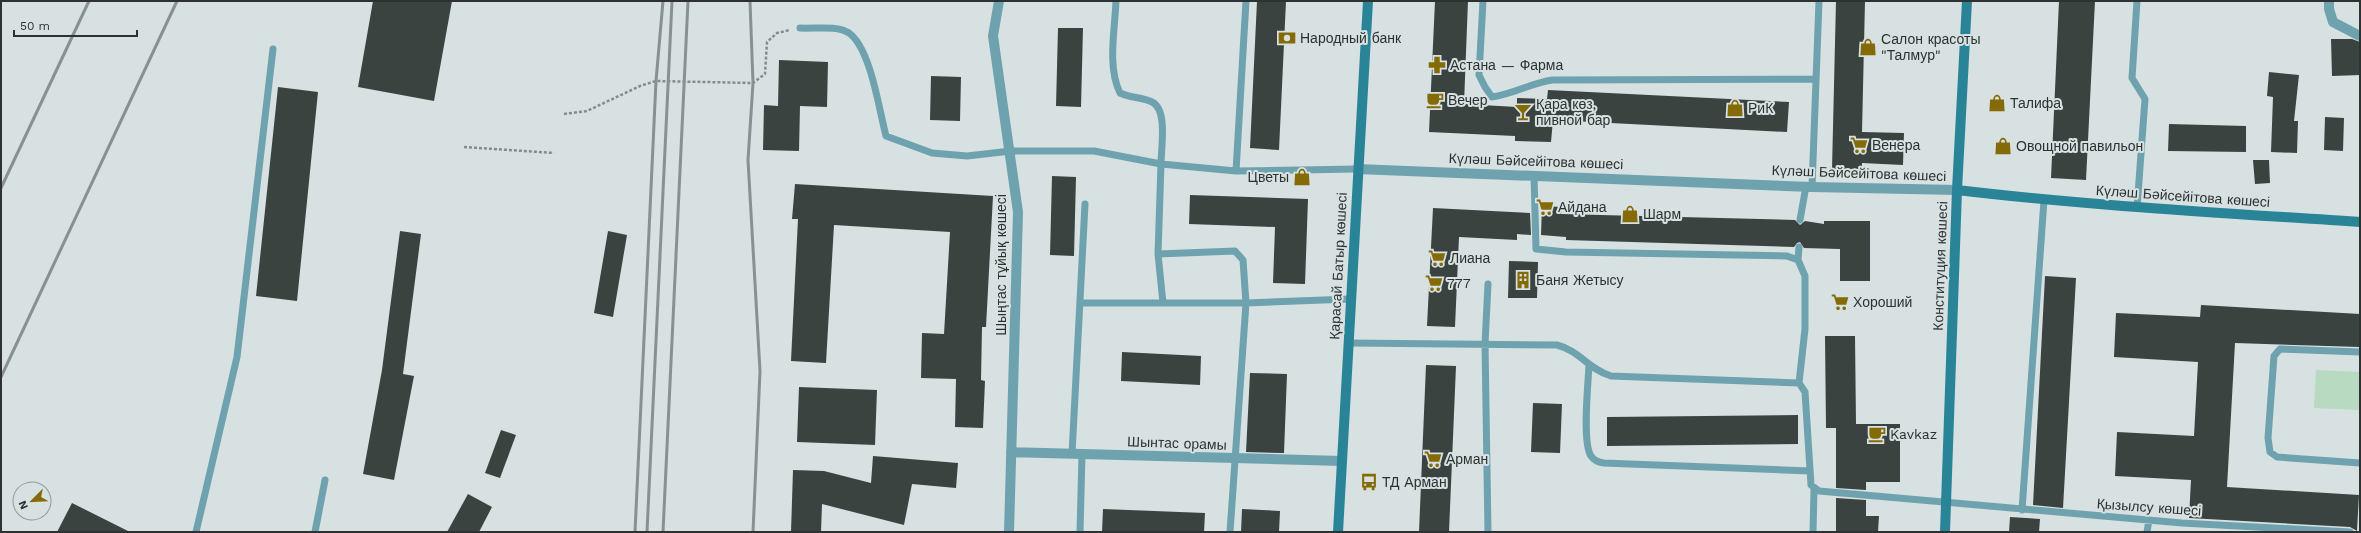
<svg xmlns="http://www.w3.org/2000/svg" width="2361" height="533" font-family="'Work Sans',sans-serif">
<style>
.green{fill:#b7dac0}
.building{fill:#3b4341}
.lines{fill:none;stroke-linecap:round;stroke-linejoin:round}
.path{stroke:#858c8c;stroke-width:2.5;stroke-dasharray:3 2;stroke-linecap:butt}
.lane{stroke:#6fa2af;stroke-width:7}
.street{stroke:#6fa2af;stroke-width:10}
.secondary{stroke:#2a8497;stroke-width:10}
.rail{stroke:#899090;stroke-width:3}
.labels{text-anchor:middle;stroke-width:4;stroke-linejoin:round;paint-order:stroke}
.poi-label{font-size:14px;fill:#2d3131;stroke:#d7e1e1;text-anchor:start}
.street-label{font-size:14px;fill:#2d3131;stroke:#d7e1e1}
</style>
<rect width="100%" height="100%" fill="#d7e1e1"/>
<path class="green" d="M 2316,370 L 2360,372 L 2360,410 L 2314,408 Z"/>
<path class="building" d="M 373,1 L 452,1 L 434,101 L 358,87 Z
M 1257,1 L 1286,1 L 1279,150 L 1250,148 Z
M 1435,1 L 1468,1 L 1464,104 L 1517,107 L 1517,98 L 1547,99 L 1548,90 L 1789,102 L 1787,132 L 1553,120 L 1551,142 L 1515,141 L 1515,136 L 1429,132 Z
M 1836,1 L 1865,1 L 1862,132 L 1904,133 L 1903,165 L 1862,163 L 1862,169 L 1832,169 Z
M 2059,1 L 2095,1 L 2086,180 L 2051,178 Z
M 1058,28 L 1083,28 L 1081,107 L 1056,106 Z
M 2331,39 L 2352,39 L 2360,42 L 2360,75 L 2332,76 Z
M 779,60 L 828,62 L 827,107 L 800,106 L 799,151 L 763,150 L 764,105 L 778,106 Z
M 2269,72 L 2299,75 L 2294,121 L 2298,121 L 2297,153 L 2271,152 L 2273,97 L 2267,96 Z
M 931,76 L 961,77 L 960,121 L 930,120 Z
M 278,87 L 318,92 L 297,301 L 256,296 Z
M 2325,117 L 2344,118 L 2343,151 L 2324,150 Z
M 2169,124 L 2246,126 L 2246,152 L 2168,151 Z
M 2253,160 L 2269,160 L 2270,183 L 2255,184 Z
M 1052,176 L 1076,177 L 1074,256 L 1050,255 Z
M 795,184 L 993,196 L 986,327 L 982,327 L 981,380 L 985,381 L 983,428 L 955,427 L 956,379 L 921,378 L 922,333 L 944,334 L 950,232 L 834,225 L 826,363 L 791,361 L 798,219 L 792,219 Z
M 1190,195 L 1308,199 L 1305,284 L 1273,283 L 1275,227 L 1189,224 Z
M 1542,206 L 1562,207 L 1561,214 L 1795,220 L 1800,225 L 1805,221 L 1824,224 L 1824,221 L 1870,221 L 1870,281 L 1840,281 L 1840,249 L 1804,248 L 1800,242 L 1797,243 L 1794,247 L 1566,240 L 1566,237 L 1541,235 Z
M 1433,208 L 1530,213 L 1531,235 L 1517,234 L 1517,240 L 1459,237 L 1455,327 L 1427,326 Z
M 400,231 L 421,234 L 403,374 L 414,376 L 394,480 L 363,474 L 382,370 Z
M 608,231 L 627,235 L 613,317 L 594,313 Z
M 1509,261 L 1538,262 L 1537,298 L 1508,298 Z
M 2045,276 L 2076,278 L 2063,508 L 2033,505 Z
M 2201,305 L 2360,314 L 2360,347 L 2235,343 L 2227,487 L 2359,495 L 2357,531 L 2350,527 L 2189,518 L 2191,480 L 2115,476 L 2117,432 L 2194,436 L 2198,362 L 2114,357 L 2116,313 L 2200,317 Z
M 1825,336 L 1855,336 L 1856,424 L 1900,424 L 1900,482 L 1866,482 L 1866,490 L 1836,488 L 1836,428 L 1826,428 Z
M 1122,352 L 1201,356 L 1200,385 L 1121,381 Z
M 1426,365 L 1456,366 L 1449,532 L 1419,532 Z
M 1250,373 L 1287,374 L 1284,453 L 1246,452 Z
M 799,387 L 877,390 L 875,445 L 797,442 Z
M 1533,403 L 1562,404 L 1560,453 L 1531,452 Z
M 1798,415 L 1798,444 L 1607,446 L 1607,417 Z
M 501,430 L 516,435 L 500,478 L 485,473 Z
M 873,456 L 958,463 L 956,488 L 912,484 L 904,525 L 822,504 L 821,532 L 791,532 L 793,470 L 824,471 L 871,483 Z
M 468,494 L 492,507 L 479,532 L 447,532 Z
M 1836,498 L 1866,500 L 1866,516 L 1879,516 L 1878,532 L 1836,532 Z
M 72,503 L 130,532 L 57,532 Z
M 1103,509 L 1205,513 L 1204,532 L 1102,532 Z
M 1242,509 L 1280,511 L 1279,532 L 1241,532 Z
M 2010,517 L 2040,519 L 2039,532 L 2009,532 Z"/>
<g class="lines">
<path class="path" d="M 564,114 L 587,111 L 640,86 L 656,81 L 753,83 L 765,74 L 767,42 L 777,33 L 790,30
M 464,147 L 554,153"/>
<path class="lane" d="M 1116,1 C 1115,29 1107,67 1120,93 C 1130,98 1142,97 1152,102 C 1168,109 1161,149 1161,164 L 1236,171 L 1357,169
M 1483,1 L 1479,75 L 1485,87 L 1492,97 C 1514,94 1531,83 1552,80 L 1816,79
M 800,28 C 814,29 837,25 849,33 C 871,49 879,110 886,136 L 932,153 L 967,156 L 1011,151 L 1094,151 L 1161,164 L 1158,254 L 1163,303 L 1246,303 L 1243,260 L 1235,251 L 1158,254
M 1236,171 L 1246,1
M 1534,175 L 1536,249 L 1566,252 L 1787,256 L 1798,260
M 1812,187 L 1819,1
M 2137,208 L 2145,99 L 2132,78 L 2137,1
M 1800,220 L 1806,186
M 1799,247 L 1798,260 L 1805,276 L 1805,329 L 1799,383 L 1805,392 L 1811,485 L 1819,491 L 2182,523 L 2350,532
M 1080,303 L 1163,303
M 1349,343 L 1557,345 C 1580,351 1588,369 1611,376 L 1799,383
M 2360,352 L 2280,349 L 2274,356 L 2268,438 L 2270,452 L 2277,457 L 2360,463
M 1589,366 C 1588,384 1582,443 1591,456 C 1594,461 1599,462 1604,463 L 1810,471
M 1072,454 L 1085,204
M 2022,510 L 2044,200
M 196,532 L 237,357 L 273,49
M 315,532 L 325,480
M 1080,532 L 1082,454
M 1230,532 L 1246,303 L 1350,299
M 1488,532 L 1485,344 L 1488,284
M 1813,532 L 1814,489
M 2147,532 L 2149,520"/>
<path class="street" d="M 999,1 L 993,36 L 1018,212 L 1009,532
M 2329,1 L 2329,9 L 2333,22 L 2360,36
M 1357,169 L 1812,187 L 1957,190
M 1011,452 L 1342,461"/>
<path class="secondary" d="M 1957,190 C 2091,206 2225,213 2360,222
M 1338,532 L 1368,1
M 1945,532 L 1957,190 L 1967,1"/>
<path class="rail" d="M 750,1 L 753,83 L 748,160 L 760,371 L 753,532
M 1,188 L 89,1
M 1,377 L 177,1
M 635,532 L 656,81 L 663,1
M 647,532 L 672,1
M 663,532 L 688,1"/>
</g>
<defs>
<g id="bank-bare" transform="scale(1.38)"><path d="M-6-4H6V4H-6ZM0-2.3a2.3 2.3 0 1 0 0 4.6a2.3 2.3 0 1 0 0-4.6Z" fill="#856b07" stroke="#d7e1e1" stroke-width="2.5" paint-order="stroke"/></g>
<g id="shop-bare" transform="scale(1.38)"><path d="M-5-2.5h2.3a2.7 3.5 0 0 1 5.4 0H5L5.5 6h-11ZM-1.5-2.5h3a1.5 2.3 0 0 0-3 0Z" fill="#856b07" stroke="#d7e1e1" stroke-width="2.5" paint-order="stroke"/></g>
<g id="pharmacy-bare" transform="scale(1.38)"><path d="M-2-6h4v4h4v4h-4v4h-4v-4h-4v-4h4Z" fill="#856b07" stroke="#d7e1e1" stroke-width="2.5" paint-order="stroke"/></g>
<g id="cafe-bare" transform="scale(1.38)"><path d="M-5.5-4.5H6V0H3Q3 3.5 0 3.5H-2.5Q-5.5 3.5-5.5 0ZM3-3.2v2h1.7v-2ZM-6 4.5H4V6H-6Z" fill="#856b07" stroke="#d7e1e1" stroke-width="2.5" paint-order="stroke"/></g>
<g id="bar-bare" transform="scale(1.38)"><path d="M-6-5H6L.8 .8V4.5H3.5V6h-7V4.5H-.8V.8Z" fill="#856b07" stroke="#d7e1e1" stroke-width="2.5" paint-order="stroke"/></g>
<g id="supermarket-bare" transform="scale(1.38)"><path d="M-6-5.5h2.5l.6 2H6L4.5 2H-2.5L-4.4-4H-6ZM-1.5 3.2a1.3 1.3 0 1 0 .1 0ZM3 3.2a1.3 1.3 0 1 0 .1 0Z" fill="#856b07" stroke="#d7e1e1" stroke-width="2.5" paint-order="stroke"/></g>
<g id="building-bare" transform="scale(1.38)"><path d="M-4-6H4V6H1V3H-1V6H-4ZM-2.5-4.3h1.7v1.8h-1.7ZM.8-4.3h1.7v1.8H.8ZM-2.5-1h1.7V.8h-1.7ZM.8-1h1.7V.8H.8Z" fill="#856b07" stroke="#d7e1e1" stroke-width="2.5" paint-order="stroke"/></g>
<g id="bus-bare" transform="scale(1.38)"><path d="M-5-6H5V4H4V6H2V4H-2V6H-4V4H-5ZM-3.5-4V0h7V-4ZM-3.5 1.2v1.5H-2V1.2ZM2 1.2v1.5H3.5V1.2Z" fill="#856b07" stroke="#d7e1e1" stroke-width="2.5" paint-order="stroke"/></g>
</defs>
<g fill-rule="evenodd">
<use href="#bank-bare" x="1287" y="38"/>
<use href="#shop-bare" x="1868" y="47"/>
<use href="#pharmacy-bare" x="1437" y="65"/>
<use href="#cafe-bare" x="1435" y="100"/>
<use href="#shop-bare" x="1997" y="103"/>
<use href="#shop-bare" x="1735" y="108"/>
<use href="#bar-bare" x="1523" y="112"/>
<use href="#supermarket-bare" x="1859" y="145"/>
<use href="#shop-bare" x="2003" y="146"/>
<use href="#shop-bare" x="1302" y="177"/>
<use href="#supermarket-bare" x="1545" y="207"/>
<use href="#shop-bare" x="1630" y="214"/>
<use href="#supermarket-bare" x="1437" y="258"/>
<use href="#building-bare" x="1523" y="280"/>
<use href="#supermarket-bare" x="1434" y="283"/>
<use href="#supermarket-bare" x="1840" y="302"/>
<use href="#cafe-bare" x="1877" y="434"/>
<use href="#supermarket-bare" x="1433" y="459"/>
<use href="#bus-bare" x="1369" y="482"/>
</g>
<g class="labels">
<g class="poi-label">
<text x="1300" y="43">Народный банк</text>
<text x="1881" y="44">Салон красоты<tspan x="1881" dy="16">"Талмур"</tspan></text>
<text x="1450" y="70">Астана — Фарма</text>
<text x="1448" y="105">Вечер</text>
<text x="2010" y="108">Талифа</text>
<text x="1536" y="109">Қара көз,<tspan x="1536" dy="16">пивной бар</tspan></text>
<text x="1748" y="113">РиК</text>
<text x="1872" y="150">Венера</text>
<text x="2016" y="151">Овощной павильон</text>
<text x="1289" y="182" text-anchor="end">Цветы</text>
<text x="1558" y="212">Айдана</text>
<text x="1643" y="219">Шарм</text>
<text x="1450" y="263">Лиана</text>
<text x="1536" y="285">Баня Жетысу</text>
<text x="1447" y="288">777</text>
<text x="1853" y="307">Хороший</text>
<text x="1890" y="439">Kavkaz</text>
<text x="1446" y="464">Арман</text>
<text x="1382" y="487">ТД Арман</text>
</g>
<g class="street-label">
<text transform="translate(1536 161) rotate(2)" y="5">Күләш Бәйсейітова көшесі</text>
<text transform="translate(1859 173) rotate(2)" y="5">Күләш Бәйсейітова көшесі</text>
<text transform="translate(2183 196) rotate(4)" y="5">Күләш Бәйсейітова көшесі</text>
<text transform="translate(1001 265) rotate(-90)" y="5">Шыңтас тұйық көшесі</text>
<text transform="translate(1338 266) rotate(-87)" y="5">Қарасай Батыр көшесі</text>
<text transform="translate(1940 266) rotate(-88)" y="5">Конституция көшесі</text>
<text transform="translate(1177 443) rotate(2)" y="5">Шынтас орамы</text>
<text transform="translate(2149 507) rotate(4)" y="5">Қызылсу көшесі</text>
</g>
</g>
<rect width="2361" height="533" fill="none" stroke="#2d3131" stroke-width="4"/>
<g transform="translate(32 501) rotate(246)"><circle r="19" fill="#d7e1e1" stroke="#939b9b"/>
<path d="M0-3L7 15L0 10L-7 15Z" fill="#856b07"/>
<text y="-6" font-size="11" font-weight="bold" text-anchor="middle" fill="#2d3131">N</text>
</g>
<path d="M14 30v6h123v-6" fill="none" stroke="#2d3131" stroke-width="2"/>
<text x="20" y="30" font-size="12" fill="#2d3131" stroke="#d7e1e1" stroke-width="3" paint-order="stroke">50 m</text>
</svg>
